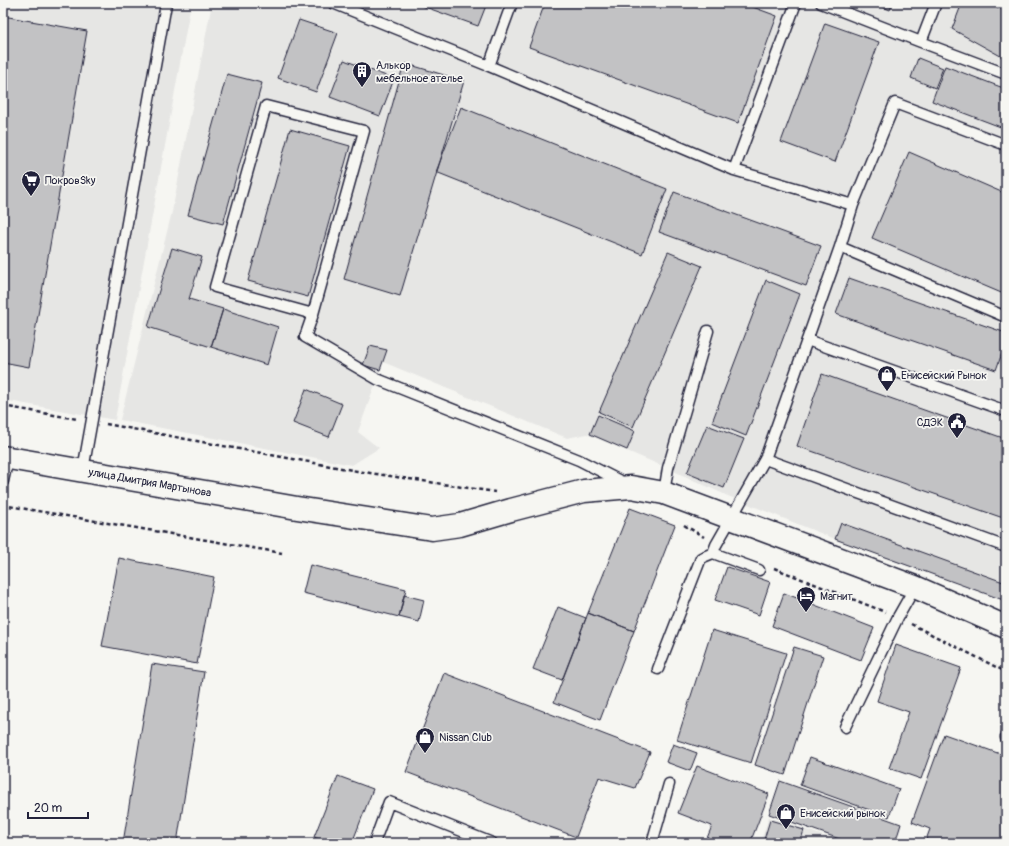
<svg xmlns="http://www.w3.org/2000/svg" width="1009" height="846" font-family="Pangolin,sans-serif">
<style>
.built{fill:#e6e6e4}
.building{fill:#c2c2c4;stroke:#22223b}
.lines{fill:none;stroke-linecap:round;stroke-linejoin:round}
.lane-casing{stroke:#22223b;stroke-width:13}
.secondary-casing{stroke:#22223b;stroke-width:25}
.path{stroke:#22223b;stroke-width:2.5;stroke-dasharray:4 3;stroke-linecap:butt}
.lane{stroke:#f6f6f2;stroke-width:10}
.secondary{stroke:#f6f6f2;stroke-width:22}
.labels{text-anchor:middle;stroke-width:3.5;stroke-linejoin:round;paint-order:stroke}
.poi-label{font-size:11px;fill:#22223b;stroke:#f6f6f2;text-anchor:start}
.street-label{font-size:11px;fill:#22223b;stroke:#f6f6f2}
</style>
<rect width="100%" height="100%" fill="#f6f6f2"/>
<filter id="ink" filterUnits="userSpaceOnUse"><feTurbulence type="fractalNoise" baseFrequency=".025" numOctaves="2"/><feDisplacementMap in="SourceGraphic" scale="8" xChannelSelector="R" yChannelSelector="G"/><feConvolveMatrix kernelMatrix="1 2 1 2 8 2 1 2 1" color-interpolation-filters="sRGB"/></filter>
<g filter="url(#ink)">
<path class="built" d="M 3,3 L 191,3 L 115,420 L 3,400 Z
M 212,3 L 1006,3 L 1006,601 L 835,539 L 728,496 L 667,468 L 587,434 L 567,438 L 383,362 L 358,432 L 379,448 L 352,465 L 120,420 L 172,212 Z
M 769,817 L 844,843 L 760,843 Z"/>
<path class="building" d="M 414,3 L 487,3 L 478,26 Z
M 545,3 L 742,3 L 777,16 L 738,123 L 529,47 Z
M 873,3 L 893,3 L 890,10 Z
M 962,3 L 986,3 L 1006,11 L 1006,59 L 952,29 Z
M 995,3 L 1006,3 L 1006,7 Z
M 3,16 L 87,31 L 29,367 L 3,362 Z
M 299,20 L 338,33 L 316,92 L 278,78 Z
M 825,23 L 879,42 L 835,162 L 781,142 Z
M 918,58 L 943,68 L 935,88 L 911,78 Z
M 344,60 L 394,79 L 380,116 L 330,97 Z
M 404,63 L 464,81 L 400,296 L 344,279 Z
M 945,66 L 1006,89 L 1006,129 L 932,101 Z
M 227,74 L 262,83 L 223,224 L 188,215 Z
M 461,107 L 667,189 L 642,254 L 436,172 Z
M 290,129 L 350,146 L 308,297 L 248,281 Z
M 909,152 L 1006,194 L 1006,295 L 872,238 Z
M 674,192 L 821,246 L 806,286 L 659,232 Z
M 172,248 L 202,257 L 189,299 L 223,309 L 211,347 L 148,327 Z
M 668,252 L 702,266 L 633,427 L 599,412 Z
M 849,278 L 1006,333 L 1006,342 L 996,370 L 836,314 Z
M 766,280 L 800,294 L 746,436 L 712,422 Z
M 223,309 L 278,327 L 267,365 L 211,347 Z
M 370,346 L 387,350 L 380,370 L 363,365 Z
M 822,374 L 1006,439 L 1006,519 L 797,446 Z
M 306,389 L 342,404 L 329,437 L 293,423 Z
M 598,415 L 635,431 L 627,450 L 590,434 Z
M 707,425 L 744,439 L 724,488 L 687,473 Z
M 630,508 L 675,525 L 634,631 L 588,613 Z
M 841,523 L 1006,583 L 1006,601 L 835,539 Z
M 119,558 L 214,577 L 197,664 L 102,646 Z
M 310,565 L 406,589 L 399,617 L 303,593 Z
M 727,567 L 770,582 L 759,615 L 715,600 Z
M 784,593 L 874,628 L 861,660 L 772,626 Z
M 404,595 L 424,600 L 419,622 L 399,617 Z
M 558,607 L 586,618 L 562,680 L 533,669 Z
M 588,613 L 634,631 L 600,720 L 554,702 Z
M 712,630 L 786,653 L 751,763 L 677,740 Z
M 896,645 L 961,668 L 921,779 L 889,768 L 909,712 L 877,701 Z
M 794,647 L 823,656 L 785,775 L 755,765 Z
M 152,664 L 204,672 L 177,843 L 123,843 Z
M 444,673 L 650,752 L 635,788 L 599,777 L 576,837 L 406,772 Z
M 944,734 L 1006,756 L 1006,843 L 925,843 L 930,829 L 912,822 Z
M 673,744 L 697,753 L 690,771 L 666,762 Z
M 810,757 L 899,789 L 889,817 L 800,785 Z
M 697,766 L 769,794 L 750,843 L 705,843 L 712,826 L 678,813 Z
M 338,776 L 373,789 L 352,843 L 330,843 L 314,837 Z
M 780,781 L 901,824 L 895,843 L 851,843 L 769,814 Z
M 770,820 L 804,830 L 800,843 L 763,843 Z"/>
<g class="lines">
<g class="lane-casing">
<path id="lane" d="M 333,3 L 489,66
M 512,3 L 489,66 L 734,170 L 853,205
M 821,3 L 921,42
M 936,3 L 921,42 L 1006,74
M 734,170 L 796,3
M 840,247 L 1006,317
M 313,314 L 364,131 L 266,106 L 215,287 L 313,314 L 305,337 L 377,379 L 579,460 L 624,483
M 807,340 L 1006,411
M 765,459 L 1006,547
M 83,470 L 166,4
M 3,481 L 8,458
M 664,493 L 668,468 L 708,331
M 713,553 L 759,570
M 658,669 L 701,558 L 713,553 L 716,545 L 765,459 L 840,247 L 853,205 L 895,103 L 1006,145
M 845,727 L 898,617 L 915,587
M 1006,738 L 1006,737
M 374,843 L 389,802 L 492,843
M 652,843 L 669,784"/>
</g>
<g class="secondary-casing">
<path id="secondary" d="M 3,457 L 297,508 L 432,529 L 460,525 L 511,510 L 584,491 L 631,487 L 664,493 L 915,587 L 1006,627"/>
</g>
<path class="path" d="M 3,406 L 77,419
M 106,424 L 357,471 L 495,492
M 3,505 L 282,553
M 684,525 L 704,537
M 774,568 L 885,612
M 911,624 L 1006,672"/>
<use href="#lane" class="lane"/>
<use href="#secondary" class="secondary"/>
</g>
</g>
<defs>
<g id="building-pin" transform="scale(1)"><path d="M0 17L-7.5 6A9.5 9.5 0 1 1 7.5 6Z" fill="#22223b" stroke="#f6f6f2"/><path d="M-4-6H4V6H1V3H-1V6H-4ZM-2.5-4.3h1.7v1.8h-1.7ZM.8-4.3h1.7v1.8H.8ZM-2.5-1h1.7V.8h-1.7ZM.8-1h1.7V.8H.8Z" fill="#fff"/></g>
<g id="supermarket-pin" transform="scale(1)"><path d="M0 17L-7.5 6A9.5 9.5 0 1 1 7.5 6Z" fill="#22223b" stroke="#f6f6f2"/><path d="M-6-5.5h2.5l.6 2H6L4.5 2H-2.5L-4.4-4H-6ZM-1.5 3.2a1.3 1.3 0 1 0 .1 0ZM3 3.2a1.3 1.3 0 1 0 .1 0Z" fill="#fff"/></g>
<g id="shop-pin" transform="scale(1)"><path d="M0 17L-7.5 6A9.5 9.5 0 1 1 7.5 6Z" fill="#22223b" stroke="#f6f6f2"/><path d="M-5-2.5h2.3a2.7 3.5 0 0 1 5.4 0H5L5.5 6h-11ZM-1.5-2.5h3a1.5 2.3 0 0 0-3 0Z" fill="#fff"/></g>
<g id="civic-pin" transform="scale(1)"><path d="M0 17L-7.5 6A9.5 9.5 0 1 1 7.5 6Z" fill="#22223b" stroke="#f6f6f2"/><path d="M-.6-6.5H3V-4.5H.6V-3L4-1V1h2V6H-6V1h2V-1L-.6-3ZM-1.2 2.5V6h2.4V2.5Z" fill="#fff"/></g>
<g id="hotel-pin" transform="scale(1)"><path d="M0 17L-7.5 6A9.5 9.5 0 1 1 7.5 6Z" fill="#22223b" stroke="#f6f6f2"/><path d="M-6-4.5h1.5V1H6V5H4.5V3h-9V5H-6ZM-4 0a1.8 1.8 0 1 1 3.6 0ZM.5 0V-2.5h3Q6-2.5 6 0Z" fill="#fff"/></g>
</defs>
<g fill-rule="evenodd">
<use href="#building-pin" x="362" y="71"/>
<use href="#supermarket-pin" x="31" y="180"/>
<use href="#shop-pin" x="887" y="375"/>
<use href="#civic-pin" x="957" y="422"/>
<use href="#hotel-pin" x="806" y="596"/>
<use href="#shop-pin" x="425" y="737"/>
<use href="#shop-pin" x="786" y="813"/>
</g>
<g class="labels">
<g class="poi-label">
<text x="376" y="69">Алькор<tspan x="376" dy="13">мебельное ателье</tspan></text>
<text x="45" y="184">ПокровSky</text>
<text x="901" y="379">Енисейский Рынок</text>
<text x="943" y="426" text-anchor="end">СДЭК</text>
<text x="820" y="600">Магнит</text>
<text x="439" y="741">Nissan Club</text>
<text x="800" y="817">Енисейский рынок</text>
</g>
<g class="street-label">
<text transform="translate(150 482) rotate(10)" y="4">улица Дмитрия Мартынова</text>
</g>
</g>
<rect width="1009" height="846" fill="none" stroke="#f6f6f2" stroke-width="16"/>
<rect x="8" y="8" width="993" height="830" fill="none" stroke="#22223b" stroke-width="1.5" filter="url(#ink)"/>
<path d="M28 812v6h60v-6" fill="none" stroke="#22223b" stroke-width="2"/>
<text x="34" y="812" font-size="12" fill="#22223b" stroke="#f6f6f2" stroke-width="3" paint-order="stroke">20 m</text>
</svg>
